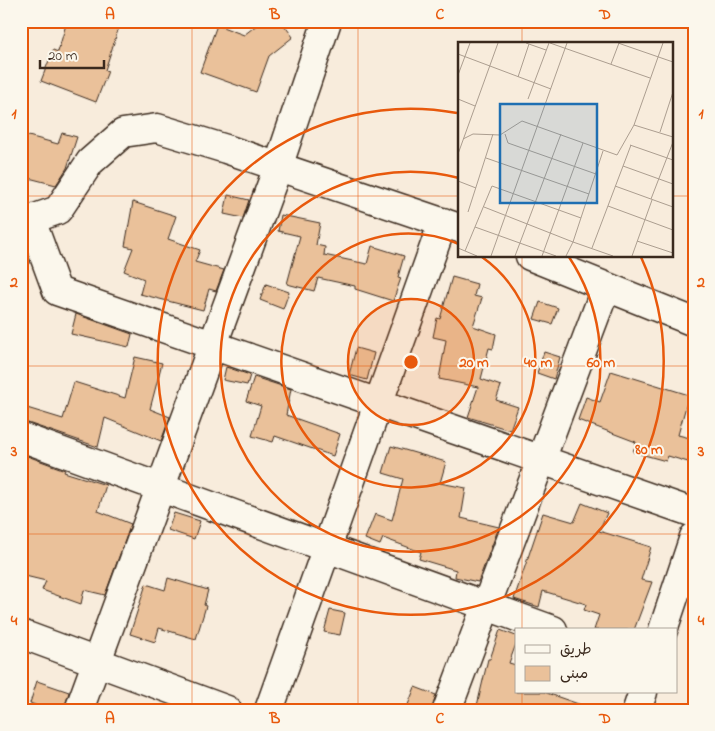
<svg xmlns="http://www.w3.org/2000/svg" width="715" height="731" font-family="'Indie Flower','Playpen Sans Arabic',sans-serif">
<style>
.building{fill:#eac19a;stroke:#3b2a1e}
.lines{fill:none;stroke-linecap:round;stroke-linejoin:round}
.minor-casing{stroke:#3b2a1e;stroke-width:31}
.minor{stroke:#fbf7ec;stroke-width:28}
.grid{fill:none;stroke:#e8590c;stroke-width:1;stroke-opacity:0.55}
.ring{fill:none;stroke:#e8590c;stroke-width:2.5}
.inset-road{fill:none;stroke:#ac9e90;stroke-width:1}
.view{fill:#1f6fb2;fill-opacity:0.15;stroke:#1f6fb2;stroke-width:2.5}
.inset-edge{fill:none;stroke:#3b2a1e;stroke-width:2.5}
.centre{fill:#e8590c;stroke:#fbf7ec;stroke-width:2.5}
.ring-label{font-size:15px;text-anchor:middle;font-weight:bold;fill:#e8590c;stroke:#fbf7ec;stroke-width:4;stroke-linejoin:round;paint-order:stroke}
.neatline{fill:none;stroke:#e8590c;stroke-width:2}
.grid-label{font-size:16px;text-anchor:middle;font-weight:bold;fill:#e8590c}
</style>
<rect width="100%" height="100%" fill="#f8ecdc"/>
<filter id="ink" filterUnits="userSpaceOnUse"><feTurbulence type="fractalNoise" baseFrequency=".02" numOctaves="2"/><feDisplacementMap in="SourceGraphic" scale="10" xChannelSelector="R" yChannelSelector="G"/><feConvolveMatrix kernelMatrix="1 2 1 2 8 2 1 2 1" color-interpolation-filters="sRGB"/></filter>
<g filter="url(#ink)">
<path class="building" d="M 67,21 L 121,21 L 105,70 L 108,71 L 96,102 L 41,81 L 53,50 L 58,52 Z
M 262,21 L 281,21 L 293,37 L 269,56 L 256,92 L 200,72 L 217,25 L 244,35 Z
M 62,133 L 77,137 L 67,168 L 56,185 L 21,176 L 21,134 L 58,144 Z
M 228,195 L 249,200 L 243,218 L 224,214 Z
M 133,202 L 176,216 L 168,239 L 200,250 L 195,262 L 224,270 L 216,291 L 209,289 L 203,310 L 140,294 L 144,279 L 124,271 L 133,248 L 125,246 Z
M 281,215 L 320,223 L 316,245 L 325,247 L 324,255 L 367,264 L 372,246 L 404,256 L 398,277 L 401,278 L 393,301 L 355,289 L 355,286 L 318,278 L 314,291 L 287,284 L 300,236 L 278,231 Z
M 452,277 L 477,284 L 474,296 L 482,298 L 473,326 L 496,334 L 493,349 L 489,348 L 481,379 L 501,386 L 496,400 L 518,407 L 510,430 L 468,417 L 478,387 L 439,379 L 446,340 L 433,337 L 437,318 L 440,319 Z
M 266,284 L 289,292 L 283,309 L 260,300 Z
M 540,302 L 558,308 L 552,324 L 534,319 Z
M 76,314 L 132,334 L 129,347 L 71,334 Z
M 356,348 L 374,353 L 367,380 L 349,375 Z
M 544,352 L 560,357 L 554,379 L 537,373 Z
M 135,357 L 162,363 L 150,409 L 170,417 L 161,441 L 105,418 L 98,447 L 25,422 L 27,408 L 63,419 L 74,382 L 125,398 Z
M 226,367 L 250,375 L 247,385 L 223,380 Z
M 611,371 L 689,395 L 678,435 L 694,439 L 688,462 L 668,456 L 666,461 L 633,452 L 636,442 L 578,420 L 586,397 L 600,402 Z
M 254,377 L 291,389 L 286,415 L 340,434 L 333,456 L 275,436 L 273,442 L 252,436 L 261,406 L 246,401 Z
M 391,446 L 446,462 L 440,483 L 466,488 L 461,518 L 499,527 L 478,582 L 455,577 L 456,570 L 419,559 L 421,552 L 383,538 L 380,545 L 365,539 L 375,514 L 392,520 L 403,479 L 383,473 Z
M 22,454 L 65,470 L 64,472 L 106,485 L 98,511 L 131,524 L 105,595 L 84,590 L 81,604 L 42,590 L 46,581 L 21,575 Z
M 582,503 L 607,513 L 599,531 L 651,547 L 641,580 L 652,582 L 634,630 L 594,630 L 599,615 L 584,610 L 586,604 L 543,591 L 539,607 L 514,599 L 543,513 L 574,522 Z
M 174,513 L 200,521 L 194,539 L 168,530 Z
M 168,578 L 208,590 L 204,605 L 206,606 L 196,639 L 159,628 L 155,642 L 130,634 L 146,584 L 165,590 Z
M 330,610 L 345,613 L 340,635 L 324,632 Z
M 500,630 L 516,636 L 516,644 L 509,663 L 516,665 L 516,692 L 544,692 L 587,707 L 586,710 L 476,710 L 488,659 L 490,659 Z
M 37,681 L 69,692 L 64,710 L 48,710 L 30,703 Z
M 415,687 L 436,695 L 432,710 L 406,710 Z"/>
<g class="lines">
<g class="minor-casing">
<path id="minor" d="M 31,220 L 57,291 L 694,513
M 21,223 L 58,210 L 90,162 L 123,133 L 157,128 L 226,149 L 459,228
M 530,256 L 694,322
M 21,437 L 553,630
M 663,630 L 694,537
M 21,634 L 227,710
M 79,710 L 278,167 L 327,21
M 269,710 L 443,222
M 447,710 L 606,287
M 637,710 L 643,692"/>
</g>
<use href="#minor" class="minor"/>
</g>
</g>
<path class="grid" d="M 192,21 L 192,710M 358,21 L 358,710M 522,21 L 522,44M 21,196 L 459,196M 671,196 L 694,196M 522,256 L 522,630M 21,366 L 694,366M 21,534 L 694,534M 522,692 L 522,710"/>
<circle cx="411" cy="362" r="63" fill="#e8590c" fill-opacity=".12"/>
<g class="ring">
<circle cx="411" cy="362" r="63"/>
<path d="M482 257A127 127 0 1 1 459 244"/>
<path d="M569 257A190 190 0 1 1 459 178"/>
<path d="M641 257A253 253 0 1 1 457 113"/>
</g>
<g transform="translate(458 42)">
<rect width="215" height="215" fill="#f8ecdc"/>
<path class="inset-road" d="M 68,1 L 88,8M 92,1 L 192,36M 160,1 L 215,20M 0,12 L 93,47M 153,22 L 161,1M 0,33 L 12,1M 60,35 L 71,2M 0,57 L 17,64M 70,57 L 91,1M 176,83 L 205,1M 202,90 L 215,50M 47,92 L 50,101 L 138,132M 5,97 L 15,92 L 42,93 L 64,79 L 159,113 L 176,83 L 215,95M 172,103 L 215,118M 0,112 L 40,1M 28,116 L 131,152M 165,124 L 215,142M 0,139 L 18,146M 157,144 L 215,165M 193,157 L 215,100M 150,164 L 215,188M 26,165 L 115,200 L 145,109M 10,170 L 35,92M 17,185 L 98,214M 179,199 L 215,211M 0,206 L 19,214M 134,206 L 173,103M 7,209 L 34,144 L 123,176M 33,214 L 109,1M 57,214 L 103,92M 84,214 L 125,101M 108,214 L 115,200 L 155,214M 174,214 L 194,158"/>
<path class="view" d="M 42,62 L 139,62 L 139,161 L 42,161 Z"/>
<rect width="215" height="215" class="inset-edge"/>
</g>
<circle cx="411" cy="362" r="8" class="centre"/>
<g class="ring-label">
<text x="474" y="367">20 m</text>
<text x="538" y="367">40 m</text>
<text x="601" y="367">60 m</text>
<text x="649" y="454">80 m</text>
</g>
<rect width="715" height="731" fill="none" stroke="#fbf7ec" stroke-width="55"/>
<rect x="515" y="628" width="162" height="65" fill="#fbf7ec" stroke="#aea59a"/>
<rect x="525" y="645" width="25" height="8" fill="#fbf7ec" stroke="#aea59a"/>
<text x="560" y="654" font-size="15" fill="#3b2a1e">طريق</text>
<rect x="525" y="666" width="25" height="15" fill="#eac19a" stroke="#aea59a"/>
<text x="560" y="678" font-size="15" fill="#3b2a1e">مبنى</text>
<path d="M40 60v8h64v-8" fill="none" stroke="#3b2a1e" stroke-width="2.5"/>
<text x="48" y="60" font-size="15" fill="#3b2a1e" stroke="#fbf7ec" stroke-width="4" paint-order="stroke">20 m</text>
<rect x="28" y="28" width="660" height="676" class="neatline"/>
<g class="grid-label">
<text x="110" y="19">A</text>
<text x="275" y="19">B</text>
<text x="440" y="19">C</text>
<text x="605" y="19">D</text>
<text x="14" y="118">1</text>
<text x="701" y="118">1</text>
<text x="14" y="287">2</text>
<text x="701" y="287">2</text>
<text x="14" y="456">3</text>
<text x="701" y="456">3</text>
<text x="14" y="625">4</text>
<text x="701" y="625">4</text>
<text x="110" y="723">A</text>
<text x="275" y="723">B</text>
<text x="440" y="723">C</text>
<text x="605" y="723">D</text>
</g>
</svg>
